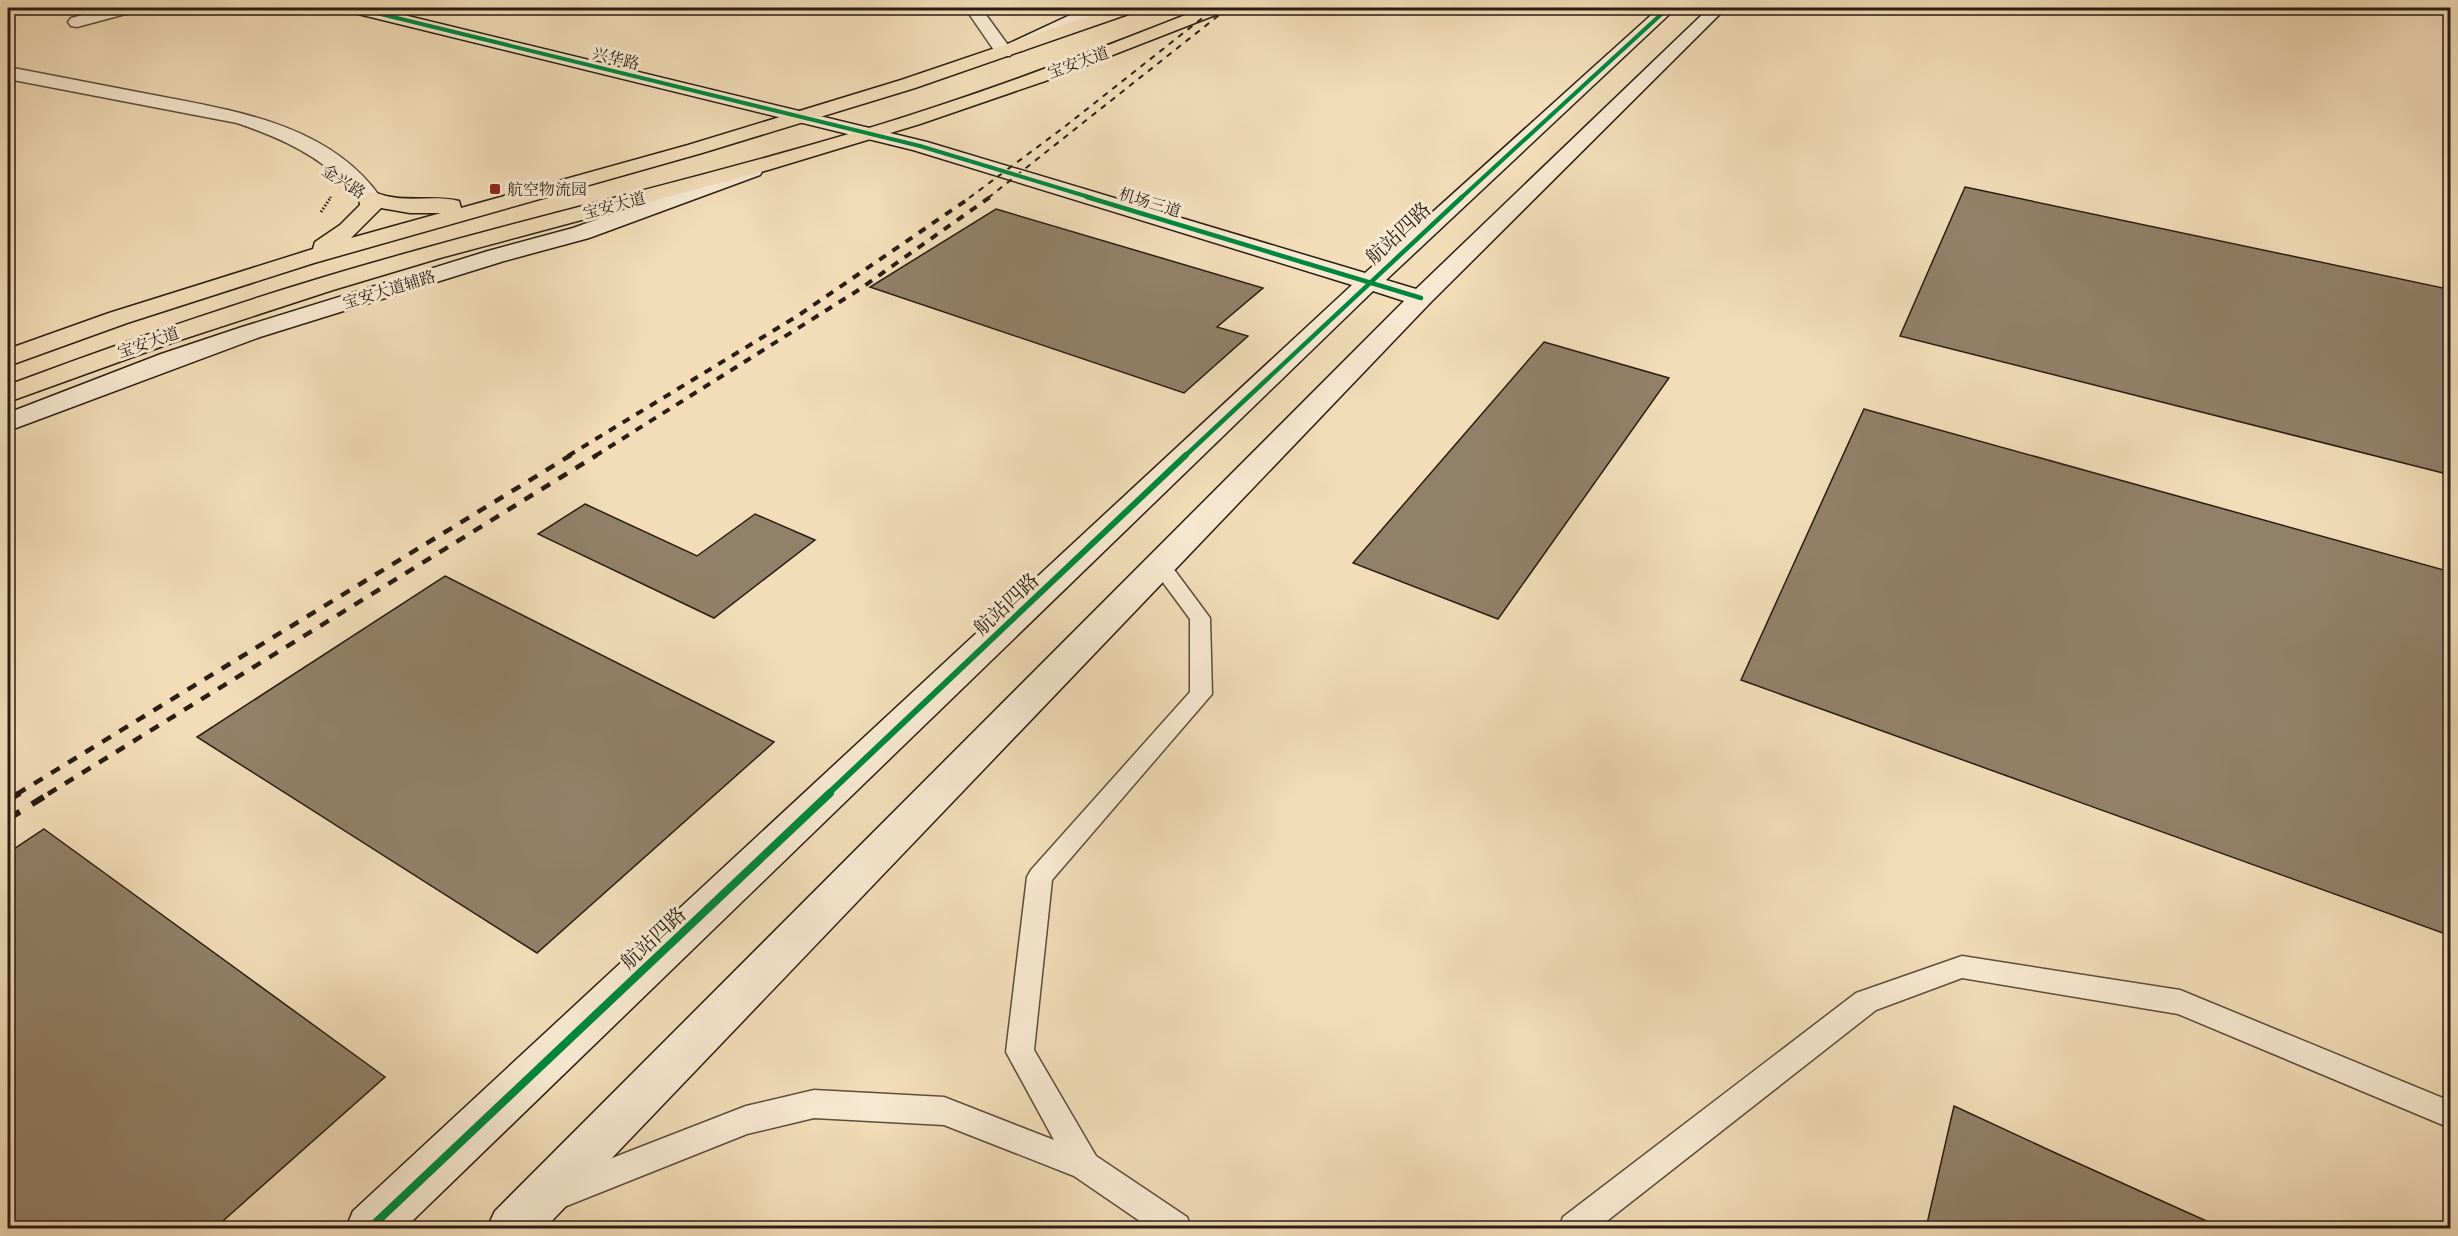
<svg xmlns="http://www.w3.org/2000/svg" width="2458" height="1236" font-family="'Libre Caslon Text','Noto Serif SC',serif">
<style>
.building{fill:#928169;stroke:#2a1d13;stroke-width:1.5}
.lines{fill:none;stroke-linecap:round;stroke-linejoin:round}
.lane-casing{stroke:#5c4d3c;stroke-width:3}
.street-casing{stroke:#5c4d3c;stroke-width:3}
.secondary-casing{stroke:#2a1d13;stroke-width:3}
.primary-casing{stroke:#2a1d13;stroke-width:3}
.path-far1{stroke:#2a1d13;stroke-width:2;stroke-dasharray:1 1.5;stroke-linecap:butt}
.path{stroke:#2a1d13;stroke-width:3;stroke-dasharray:1.5 2;stroke-linecap:butt}
.lane{fill:#f7e9d1;fill-rule:evenodd}
.street{fill:#f7e9d1;fill-rule:evenodd}
.secondary{fill:#f7e9d1;fill-rule:evenodd}
.primary{fill:#f2ddb8;fill-rule:evenodd}
.rail-far3{stroke:#2a1d13;stroke-width:2;stroke-dasharray:6 6;stroke-linecap:butt}
.rail-far2{stroke:#2a1d13;stroke-width:4;stroke-dasharray:8 8;stroke-linecap:butt}
.rail-far1{stroke:#2a1d13;stroke-width:4.5;stroke-dasharray:10 10;stroke-linecap:butt}
.rail{stroke:#2a1d13;stroke-width:6;stroke-dasharray:14 14;stroke-linecap:butt}
.cycleway-far3-casing{stroke:#f7e9d1;stroke-width:6}
.cycleway-far2-casing{stroke:#f7e9d1;stroke-width:8}
.cycleway-far1-casing{stroke:#f7e9d1;stroke-width:10}
.cycleway-casing{stroke:#f7e9d1;stroke-width:11}
.cycleway-far3{stroke:#00873e;stroke-width:4}
.cycleway-far2{stroke:#00873e;stroke-width:4.5}
.cycleway-far1{stroke:#00873e;stroke-width:6}
.cycleway{stroke:#00873e;stroke-width:8}
.poi-dot{fill:#8f2418;stroke:#f7e9d1;stroke-width:2}
.labels{text-anchor:middle;stroke-width:6;stroke-linejoin:round;paint-order:stroke}
.far-street-label{font-size:16px;fill:#2a1d13;stroke:#f7e9d1}
.far-poi-label{font-size:16px;fill:#2a1d13;stroke:#f7e9d1;text-anchor:start}
.street-label{font-size:20px;fill:#2a1d13;stroke:#f7e9d1}
</style>
<rect width="100%" height="100%" fill="#f2ddb8"/>
<filter id="stains"><feTurbulence type="fractalNoise" baseFrequency=".00333" numOctaves="4"/><feColorMatrix values="0 0 0 0 .2 0 0 0 0 .09 0 0 0 0 .02 0 0 0 .5 -.17"/></filter>
<radialGradient id="worn" r=".72"><stop offset=".6" stop-color="#630" stop-opacity="0"/><stop offset="1" stop-color="#630" stop-opacity=".3"/></radialGradient>
<path class="building" d="M 1965,187 L 2448,289 L 2451,311 L 2451,475 L 1900,336 Z
M 996,209 L 1263,288 L 1217,327 L 1248,336 L 1184,393 L 870,287 Z
M 1544,342 L 1669,378 L 1498,619 L 1353,563 Z
M 1864,409 L 2451,572 L 2451,936 L 1741,680 Z
M 585,504 L 697,556 L 755,514 L 815,540 L 714,618 L 538,534 Z
M 445,576 L 774,742 L 537,953 L 197,737 Z
M 44,829 L 385,1077 L 215,1228 L 8,1228 L 8,853 Z
M 1954,1106 L 2062,1156 L 2222,1228 L 1926,1228 Z"/>
<g class="lines">
<g class="lane-casing">
<path id="lane" d="M 1160,559 L 1167,560 L 1210,618 L 1212,694 L 1052,880 L 1034,1050 L 1096,1156 L 1187,1217 L 1191,1228 L 1150,1228 L 1074,1176 L 944,1125 L 814,1118 L 747,1134 L 564,1207 L 553,1203 L 549,1192 L 553,1181 L 746,1106 L 814,1090 L 944,1097 L 1054,1140 L 1006,1052 L 1027,877 L 1031,870 L 1190,692 L 1190,619 L 1150,565 L 1153,560 Z
M 1962,956 L 2180,990 L 2450,1101 L 2450,1128 L 2178,1014 L 1962,978 L 1876,1010 L 1598,1228 L 1559,1228 L 1563,1217 L 1856,993 Z"/>
</g>
<g class="street-casing">
<path id="street" d="M 110,8 L 135,8 L 133,12 L 77,27 L 71,26 L 68,22 L 71,18 Z
M 965,8 L 981,8 L 1013,52 L 1010,56 L 998,56 Z
M 8,67 C 55,76 101,85 148,94 C 231,110 329,123 381,198 L 378,203 C 358,208 348,184 334,173 C 305,149 272,135 237,123 L 8,79 Z"/>
</g>
<g class="secondary-casing">
<path id="secondary" d="M 348,8 L 375,8 L 927,142 L 1365,273 L 1659,8 L 1676,8 L 1386,280 L 1416,289 L 1709,8 L 1726,8 L 1430,303 L 545,1228 L 487,1228 L 495,1211 L 1404,301 L 1373,291 L 405,1228 L 346,1228 L 353,1211 L 1352,285 L 913,150 L 350,12 Z
M 1085,8 L 1106,8 L 1104,12 L 1022,51 L 1010,51 L 1007,47 L 1010,43 Z
M 752,164 L 760,165 L 763,170 L 760,175 L 589,238 L 504,261 L 260,337 L 8,431 L 8,413 L 161,354 L 242,327 L 488,251 L 573,228 Z"/>
</g>
<g class="primary-casing">
<path id="primary" d="M 1113,8 L 1136,8 L 1134,12 L 915,88 L 702,153 L 314,263 L 127,323 L 8,366 L 8,349 L 109,313 L 313,249 L 315,242 L 340,225 L 360,205 L 359,198 L 362,193 C 371,191 377,193 386,196 C 410,202 435,195 459,201 L 461,208 L 688,145 L 901,80 ZM 381,208 L 410,213 L 441,213 L 351,238 Z
M 1203,8 L 1225,8 L 1223,12 L 1051,79 L 920,124 L 768,170 L 440,258 L 333,290 L 174,342 L 8,402 L 8,385 C 128,340 249,298 372,263 C 534,216 698,179 859,131 C 976,96 1090,53 1203,8 Z"/>
</g>
<path class="path-far1" d="M 330,198 L 331,196"/>
<path class="path" d="M 321,212 L 331,197"/>
<use href="#lane" class="lane"/>
<use href="#street" class="street"/>
<use href="#secondary" class="secondary"/>
<use href="#primary" class="primary"/>
<path class="rail-far3" d="M 969,198 L 1063,128 L 1215,8
M 988,198 L 1228,8"/>
<path class="rail-far2" d="M 568,456 L 799,315 L 971,197
M 595,456 L 857,291 L 990,197"/>
<path class="rail-far1" d="M 17,794 L 571,455
M 48,794 L 597,455"/>
<path class="rail" d="M 8,800 L 20,793
M 8,819 L 50,793"/>
<g class="cycleway-far3-casing">
<path id="cycleway-far3" d="M 356,8 L 920,146 L 1092,198
M 1461,198 L 1668,8"/>
</g>
<g class="cycleway-far2-casing">
<path id="cycleway-far2" d="M 1087,197 L 1421,298
M 1185,456 L 1462,197"/>
</g>
<g class="cycleway-far1-casing">
<path id="cycleway-far1" d="M 828,794 L 1186,455"/>
</g>
<g class="cycleway-casing">
<path id="cycleway" d="M 370,1228 L 830,793"/>
</g>
<use href="#cycleway-far3" class="cycleway-far3"/>
<use href="#cycleway-far2" class="cycleway-far2"/>
<use href="#cycleway-far1" class="cycleway-far1"/>
<use href="#cycleway" class="cycleway"/>
</g>
<rect class="poi-dot" x="489" y="183" width="12" height="12" rx="3"/>
<g class="labels">
<g class="far-street-label">
<text transform="translate(616 58) rotate(14)" y="6">兴华路</text>
<text transform="translate(1078 62) rotate(-20)" y="6">宝安大道</text>
<text transform="translate(344 181) rotate(33)" y="6">金兴路</text>
<text transform="translate(1150 202) rotate(17)" y="6">机场三道</text>
<text transform="translate(614 205) rotate(-15)" y="6">宝安大道</text>
<text transform="translate(389 289) rotate(-17)" y="6">宝安大道辅路</text>
<text transform="translate(148 342) rotate(-19)" y="6">宝安大道</text>
</g>
<g class="far-poi-label">
<text x="507" y="195">航空物流园</text>
</g>
<g class="street-label">
<text transform="translate(1398 233) rotate(-43)" y="7">航站四路</text>
<text transform="translate(1006 604) rotate(-43)" y="7">航站四路</text>
<text transform="translate(653 938) rotate(-43)" y="7">航站四路</text>
</g>
</g>
<rect width="2458" height="1236" fill="none" stroke="#f2ddb8" stroke-width="30"/>
<rect x="9" y="9" width="2440" height="1218" fill="none" stroke="#2a1d13" stroke-width="3"/>
<rect x="15" y="15" width="2428" height="1206" fill="none" stroke="#2a1d13" stroke-width="1.5"/>
<rect width="100%" height="100%" filter="url(#stains)"/>
<rect width="100%" height="100%" fill="url(#worn)"/>
</svg>
